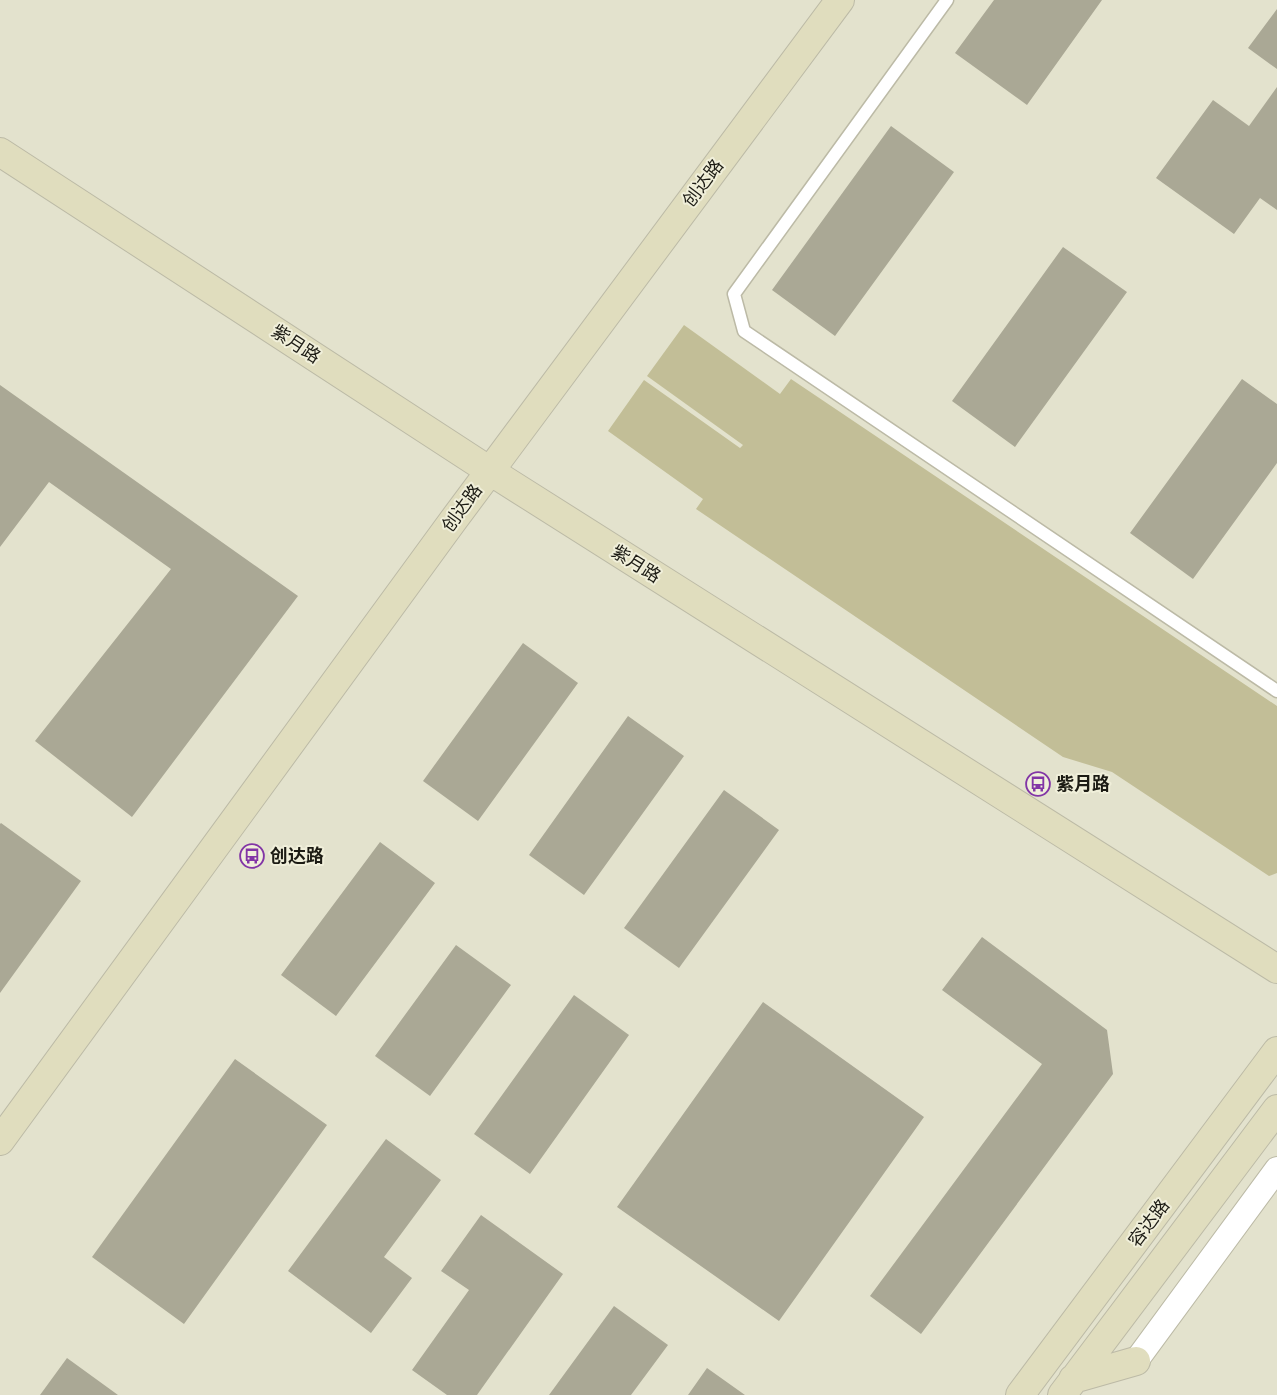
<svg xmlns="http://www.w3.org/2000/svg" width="1277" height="1395" font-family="Jost,'Noto Sans SC',sans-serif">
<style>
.green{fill:#c2be97}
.building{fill:#aaa895}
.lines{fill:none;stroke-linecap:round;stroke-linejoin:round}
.lane-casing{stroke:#bcbaa6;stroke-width:15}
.street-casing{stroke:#bcbaa6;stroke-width:26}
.secondary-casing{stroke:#bcbaa6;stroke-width:30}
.lane{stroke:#fff;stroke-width:12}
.street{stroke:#fff;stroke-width:24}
.secondary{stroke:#e0ddbe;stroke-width:28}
.labels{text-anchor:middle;stroke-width:4;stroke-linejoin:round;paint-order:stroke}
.street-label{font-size:18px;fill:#1c1b14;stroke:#f0efda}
.poi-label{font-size:18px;font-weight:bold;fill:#1c1b14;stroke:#f0efda;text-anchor:start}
</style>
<rect width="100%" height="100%" fill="#e3e2cd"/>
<path class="green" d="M 684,325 L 780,394 L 791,379 L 1277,706 L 1277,873 L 1269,876 L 1112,772 L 1063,757 L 696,509 L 703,499 L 608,431 L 644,380 L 740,448 L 743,445 L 647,376 Z"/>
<path class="building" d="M 994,0 L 1102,0 L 1027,105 L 955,53 Z
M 1277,9 L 1277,69 L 1248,48 Z
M 1277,87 L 1277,210 L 1260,198 L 1234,234 L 1156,178 L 1213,100 L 1249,126 Z
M 891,126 L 954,172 L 835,336 L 772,290 Z
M 1063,247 L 1127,292 L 1015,447 L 952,401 Z
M 1242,379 L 1277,404 L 1277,463 L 1193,579 L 1130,533 Z
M 0,385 L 298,596 L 132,817 L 35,741 L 171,569 L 49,482 L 0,547 Z
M 523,643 L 578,683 L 478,821 L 423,781 Z
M 628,716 L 684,756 L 584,895 L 529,855 Z
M 724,790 L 779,830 L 679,968 L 624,928 Z
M 1,823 L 81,881 L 0,993 L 0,824 Z
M 380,842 L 435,883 L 336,1016 L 281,975 Z
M 982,937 L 1107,1030 L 1113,1074 L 921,1334 L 870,1296 L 1042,1064 L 942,990 Z
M 456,945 L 511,985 L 430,1096 L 375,1056 Z
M 574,995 L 629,1035 L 530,1174 L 474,1134 Z
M 763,1002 L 924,1117 L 779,1321 L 617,1207 Z
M 235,1059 L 327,1125 L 184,1324 L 92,1257 Z
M 386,1139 L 441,1180 L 384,1257 L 412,1278 L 371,1333 L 288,1271 Z
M 481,1215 L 563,1274 L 477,1395 L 447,1395 L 412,1370 L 469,1290 L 441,1271 Z
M 614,1306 L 668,1345 L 631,1395 L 549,1395 Z
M 67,1358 L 118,1395 L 40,1395 Z
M 707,1368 L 745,1395 L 688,1395 Z"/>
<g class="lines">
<g class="lane-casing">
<path id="lane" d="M 947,0 L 734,294 L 744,331 L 1277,691"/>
</g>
<g class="street-casing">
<path id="street" d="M 1136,1361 L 1277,1169"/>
</g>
<g class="secondary-casing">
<path id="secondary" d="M 0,152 L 490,471 L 1277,969
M 0,1141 L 452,522 L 840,0
M 1073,1379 L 1136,1361
M 1020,1395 L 1277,1051
M 1062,1395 L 1277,1109"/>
</g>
<use href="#lane" class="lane"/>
<use href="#street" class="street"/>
<use href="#secondary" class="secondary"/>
</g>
<defs>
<g id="bus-ring" transform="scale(1.25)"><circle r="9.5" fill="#f0efda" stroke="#8235a6" stroke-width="1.5"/><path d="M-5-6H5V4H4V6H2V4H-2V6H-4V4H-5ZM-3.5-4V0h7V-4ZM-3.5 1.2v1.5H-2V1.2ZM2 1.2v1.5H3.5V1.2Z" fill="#8235a6"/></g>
</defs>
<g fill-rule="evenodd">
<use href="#bus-ring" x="1038" y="784"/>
<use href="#bus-ring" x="252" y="856"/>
</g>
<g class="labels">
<g class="street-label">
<text transform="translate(703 183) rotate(-53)" y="6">创达路</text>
<text transform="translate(296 344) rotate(33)" y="6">紫月路</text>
<text transform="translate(462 508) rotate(-54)" y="6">创达路</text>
<text transform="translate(636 564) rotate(32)" y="6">紫月路</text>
<text transform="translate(1149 1223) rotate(-53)" y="6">容达路</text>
</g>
<g class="poi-label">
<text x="1056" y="790">紫月路</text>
<text x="270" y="862">创达路</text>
</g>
</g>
</svg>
